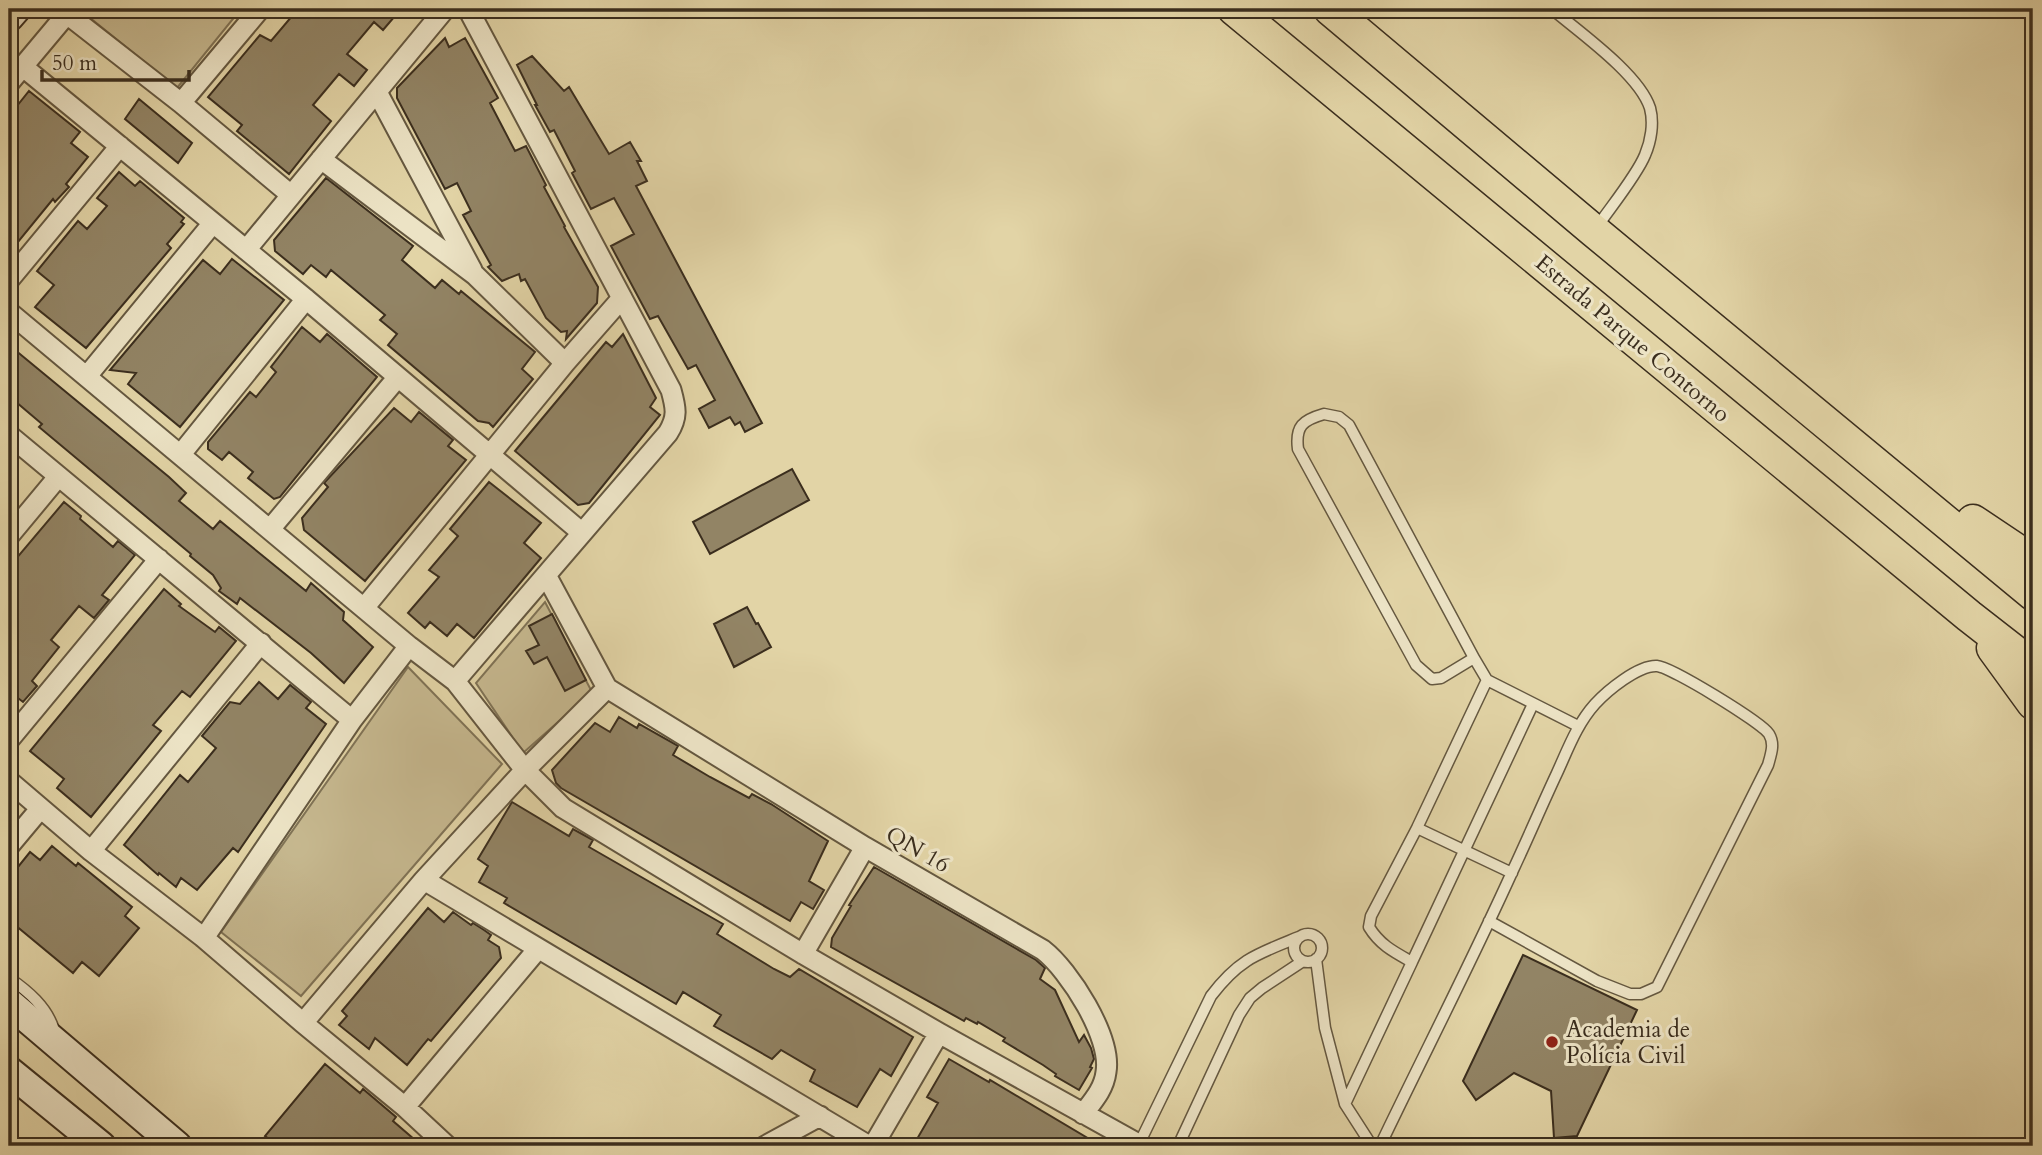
<svg xmlns="http://www.w3.org/2000/svg" width="2042" height="1155" font-family="Cardo,serif">
<style>
.green{fill:#c6b88f;stroke:#807356;stroke-width:2}
.building{fill:#928465;stroke:#3b2e1e;stroke-width:2}
.lines{fill:none;stroke-linecap:round;stroke-linejoin:round}
.service-casing{stroke:#655840;stroke-width:13}
.minor-casing{stroke:#655840;stroke-width:23}
.secondary-casing{stroke:#3b2e1e;stroke-width:32}
.trunk-casing{stroke:#3b2e1e;stroke-width:35}
.service{stroke:#ece3c5;stroke-width:10}
.minor{stroke:#ece3c5;stroke-width:19}
.secondary{stroke:#ece3c5;stroke-width:28}
.trunk{stroke:#e2d4a6;stroke-width:32}
.poi-dot{fill:#8f2418;stroke:#ece3c5;stroke-width:2.5}
.labels{text-anchor:middle;stroke-width:6;stroke-linejoin:round;paint-order:stroke}
.street-label{font-size:23px;fill:#3b2e1e;stroke:#ece3c5}
.poi-label{font-size:23px;fill:#3b2e1e;stroke:#ece3c5;text-anchor:start}
</style>
<rect width="100%" height="100%" fill="#e2d4a6"/>
<filter id="stains"><feTurbulence type="fractalNoise" baseFrequency=".00286" numOctaves="4"/><feColorMatrix values="0 0 0 0 .2 0 0 0 0 .09 0 0 0 0 .02 0 0 0 .5 -.17"/></filter>
<radialGradient id="worn" r=".72"><stop offset=".6" stop-color="#630" stop-opacity="0"/><stop offset="1" stop-color="#630" stop-opacity=".3"/></radialGradient>
<path class="green" d="M 87,9 L 241,9 L 177,88 L 84,13 Z
M 545,602 L 592,692 L 523,753 L 476,683 Z
M 408,667 L 502,764 L 301,996 L 221,932 Z"/>
<path class="building" d="M 298,9 L 401,9 L 383,30 L 374,22 L 347,54 L 367,70 L 354,86 L 339,74 L 313,105 L 331,121 L 289,174 L 237,131 L 242,125 L 208,97 L 260,35 L 271,41 Z
M 445,38 L 449,47 L 465,38 L 498,98 L 490,103 L 515,151 L 526,146 L 546,185 L 544,187 L 565,226 L 564,227 L 598,287 L 597,303 L 566,339 L 567,331 L 561,332 L 546,318 L 525,279 L 521,281 L 519,274 L 502,281 L 488,267 L 491,265 L 463,215 L 471,211 L 457,183 L 445,189 L 397,98 L 397,88 Z
M 532,56 L 564,91 L 569,87 L 609,154 L 630,142 L 641,161 L 637,161 L 647,181 L 636,186 L 762,423 L 745,432 L 740,422 L 735,425 L 730,417 L 709,428 L 699,409 L 715,400 L 696,365 L 688,369 L 658,316 L 650,319 L 611,246 L 634,234 L 614,198 L 591,209 L 572,173 L 575,171 L 554,130 L 550,132 L 535,105 L 537,105 L 517,65 Z
M 29,91 L 80,132 L 71,143 L 88,157 L 66,184 L 69,187 L 55,202 L 53,199 L 9,253 L 9,116 Z
M 139,99 L 192,143 L 178,163 L 125,119 Z
M 119,172 L 135,186 L 140,181 L 184,218 L 181,222 L 184,224 L 167,244 L 171,248 L 86,348 L 35,307 L 54,285 L 37,271 L 78,221 L 87,229 L 107,206 L 97,198 Z
M 326,178 L 413,246 L 402,260 L 435,288 L 442,280 L 459,294 L 461,291 L 535,352 L 522,369 L 533,379 L 493,427 L 489,423 L 478,421 L 388,345 L 397,334 L 380,320 L 385,315 L 331,270 L 326,277 L 311,265 L 303,274 L 275,251 L 274,240 Z
M 232,259 L 284,300 L 180,427 L 128,384 L 136,373 L 110,370 L 203,260 L 220,274 Z
M 302,327 L 320,342 L 327,334 L 377,377 L 280,497 L 274,499 L 248,478 L 253,472 L 229,452 L 222,460 L 208,449 L 208,442 L 250,392 L 256,397 L 276,372 L 271,367 Z
M 623,334 L 656,398 L 650,407 L 660,415 L 589,503 L 578,505 L 515,451 L 606,342 L 612,347 Z
M 9,345 L 169,477 L 186,493 L 179,501 L 213,529 L 220,521 L 306,591 L 311,583 L 344,612 L 343,620 L 373,647 L 344,683 L 311,653 L 240,598 L 237,604 L 219,591 L 221,588 L 213,575 L 190,556 L 191,554 L 39,427 L 42,424 L 9,396 Z
M 394,408 L 411,422 L 419,412 L 453,440 L 448,446 L 466,460 L 365,581 L 304,530 L 302,518 L 328,487 L 324,483 Z
M 792,469 L 809,500 L 710,554 L 693,522 Z
M 489,482 L 541,523 L 524,543 L 541,558 L 474,638 L 457,624 L 447,636 L 430,622 L 425,628 L 408,613 L 439,577 L 429,570 L 458,536 L 450,529 Z
M 64,502 L 81,516 L 80,519 L 113,547 L 118,541 L 135,555 L 102,595 L 109,600 L 94,618 L 79,606 L 51,640 L 59,647 L 32,681 L 37,686 L 23,702 L 9,691 L 9,644 L 14,637 L 9,632 L 9,567 Z
M 164,589 L 181,604 L 179,606 L 215,632 L 219,627 L 236,641 L 190,697 L 182,691 L 153,725 L 161,731 L 91,817 L 57,788 L 64,779 L 30,751 Z
M 747,607 L 756,624 L 758,623 L 771,647 L 734,667 L 714,624 Z
M 552,614 L 586,680 L 565,691 L 547,657 L 534,664 L 526,651 L 539,645 L 529,626 Z
M 259,682 L 278,699 L 290,685 L 311,702 L 306,708 L 326,724 L 238,852 L 233,848 L 197,890 L 181,878 L 176,887 L 159,873 L 158,875 L 124,845 L 180,775 L 188,782 L 216,748 L 202,736 L 230,702 L 240,704 Z
M 619,717 L 637,728 L 639,724 L 678,746 L 673,755 L 710,777 L 749,798 L 752,794 L 771,804 L 828,841 L 809,881 L 824,890 L 813,909 L 801,902 L 790,921 L 561,788 L 556,783 L 552,770 L 595,723 L 610,732 Z
M 512,802 L 569,836 L 573,829 L 593,840 L 589,847 L 723,924 L 717,934 L 774,969 L 790,977 L 799,969 L 913,1037 L 891,1076 L 880,1069 L 857,1107 L 810,1081 L 815,1070 L 781,1050 L 772,1059 L 714,1026 L 721,1015 L 683,992 L 676,1004 L 504,903 L 507,898 L 479,882 L 488,866 L 478,859 Z
M 52,846 L 76,866 L 78,863 L 132,907 L 125,916 L 139,928 L 99,976 L 82,962 L 73,973 L 9,920 L 9,878 L 30,852 L 40,860 Z
M 874,867 L 1036,960 L 1045,968 L 1040,979 L 1055,990 L 1079,1042 L 1084,1035 L 1091,1048 L 1094,1059 L 1090,1067 L 1092,1068 L 1079,1090 L 1055,1076 L 1056,1074 L 1043,1065 L 1003,1041 L 1005,1038 L 978,1022 L 977,1024 L 966,1018 L 964,1021 L 831,947 L 832,938 L 851,906 L 849,905 Z
M 428,908 L 444,922 L 453,912 L 471,925 L 473,923 L 484,930 L 491,935 L 488,940 L 499,947 L 501,958 L 431,1041 L 428,1039 L 407,1065 L 375,1038 L 369,1049 L 339,1025 L 347,1016 L 342,1011 Z
M 1523,955 L 1637,1010 L 1577,1136 L 1554,1138 L 1551,1091 L 1514,1073 L 1476,1100 L 1463,1081 Z
M 949,1059 L 989,1082 L 990,1080 L 1101,1146 L 930,1146 L 917,1139 L 938,1103 L 927,1097 Z
M 325,1064 L 360,1093 L 363,1089 L 396,1117 L 393,1121 L 422,1146 L 278,1146 L 265,1136 Z"/>
<g class="lines">
<g class="service-casing">
<path id="service" d="M 1552,9 C 1579,32 1639,74 1650,108 C 1654,123 1651,141 1645,155 C 1637,175 1610,208 1597,227
M 1324,414 L 1339,417 L 1349,425 L 1474,658 L 1441,678 L 1432,679 L 1416,665 L 1298,449 C 1295,426 1303,420 1324,414 Z
M 1474,658 L 1487,680
M 1417,828 L 1512,873
M1294 948a14 14 0 1 1 28 0a14 14 0 1 1-28 0Z
M 1316,959 L 1325,1028 L 1345,1104 L 1372,1146
M 1412,962 L 1533,704
M 9,978 C 28,991 47,1007 54,1030
M 1345,1104 L 1412,962 C 1394,952 1380,945 1369,927 L 1371,916 L 1417,828 L 1487,680 L 1578,726
M 1139,1144 L 1211,996 C 1239,959 1257,954 1299,937
M 1178,1146 L 1239,1015 L 1250,998 L 1262,988 L 1303,961
M 1380,1146 C 1424,1054 1471,963 1513,870 C 1528,838 1542,805 1557,773 C 1568,749 1577,724 1595,704 C 1607,691 1638,665 1657,666 C 1671,667 1761,722 1769,734 C 1775,744 1771,754 1768,765 L 1657,987 L 1641,994 L 1630,994 L 1597,981 L 1489,921"/>
</g>
<g class="minor-casing">
<path id="minor" d="M 67,14 L 181,103 L 291,195
M 22,66 L 306,299 L 581,532
M 9,83 L 71,9
M 377,92 L 472,270
M 181,103 L 260,9
M 321,159 L 475,275 L 565,363
M 246,250 L 445,9
M 9,280 L 120,146
M 9,312 L 409,646 L 455,681 L 525,770 L 563,808 L 803,954 L 939,1033 L 1142,1146
M 87,376 L 213,223
M 9,435 L 352,720
M 181,454 L 306,299
M 271,528 L 398,377
M 9,536 L 58,477
M 546,575 L 607,688
M 364,608 L 565,363 L 622,298
M 455,681 L 668,433 C 678,417 676,408 671,390 L 468,9
M 607,688 L 865,847 L 1043,950 C 1069,970 1112,1037 1106,1072 C 1104,1089 1093,1101 1083,1114
M 9,740 L 159,559
M 9,781 L 91,851 L 204,938 L 303,1023 L 405,1107 L 447,1146
M 9,846 L 40,809
M 91,851 L 261,643
M 424,880 L 869,1146
M 204,938 L 352,720 L 409,646
M 803,954 L 865,847
M 303,1023 L 424,880 L 525,770 L 607,688
M 405,1107 L 537,950
M 765,1146 L 820,1116
M 873,1146 L 939,1033"/>
</g>
<g class="secondary-casing">
<path id="secondary" d="M 9,17 L 16,9
M 9,1003 L 177,1146
M 9,1071 L 101,1146"/>
</g>
<g class="trunk-casing">
<path id="trunk" d="M 1234,9 L 1969,616 L 2033,666
M 1330,9 L 1594,231 L 2033,594
M 1973,521 L 2033,561
M 1993,648 L 2033,703"/>
</g>
<use href="#service" class="service"/>
<use href="#minor" class="minor"/>
<use href="#secondary" class="secondary"/>
<use href="#trunk" class="trunk"/>
</g>
<circle class="poi-dot" cx="1552" cy="1042" r="7"/>
<g class="labels">
<g class="street-label">
<text transform="translate(1633 338) rotate(40)" y="8">Estrada Parque Contorno</text>
<text transform="translate(918 849) rotate(30)" y="8">QN 16</text>
</g>
<g class="poi-label">
<text x="1566" y="1037">Academia de<tspan x="1566" dy="26">Polícia Civil</tspan></text>
</g>
</g>
<rect width="2042" height="1155" fill="none" stroke="#e2d4a6" stroke-width="35"/>
<rect x="10" y="10" width="2021" height="1134" fill="none" stroke="#3b2e1e" stroke-width="3.5"/>
<rect x="18" y="18" width="2007" height="1120" fill="none" stroke="#3b2e1e" stroke-width="2"/>
<path d="M42 70v10h147v-10" fill="none" stroke="#3b2e1e" stroke-width="3.5"/>
<text x="52" y="70" font-size="21" fill="#3b2e1e" stroke="#ece3c5" stroke-width="5" paint-order="stroke">50 m</text>
<rect width="100%" height="100%" filter="url(#stains)"/>
<rect width="100%" height="100%" fill="url(#worn)"/>
</svg>
